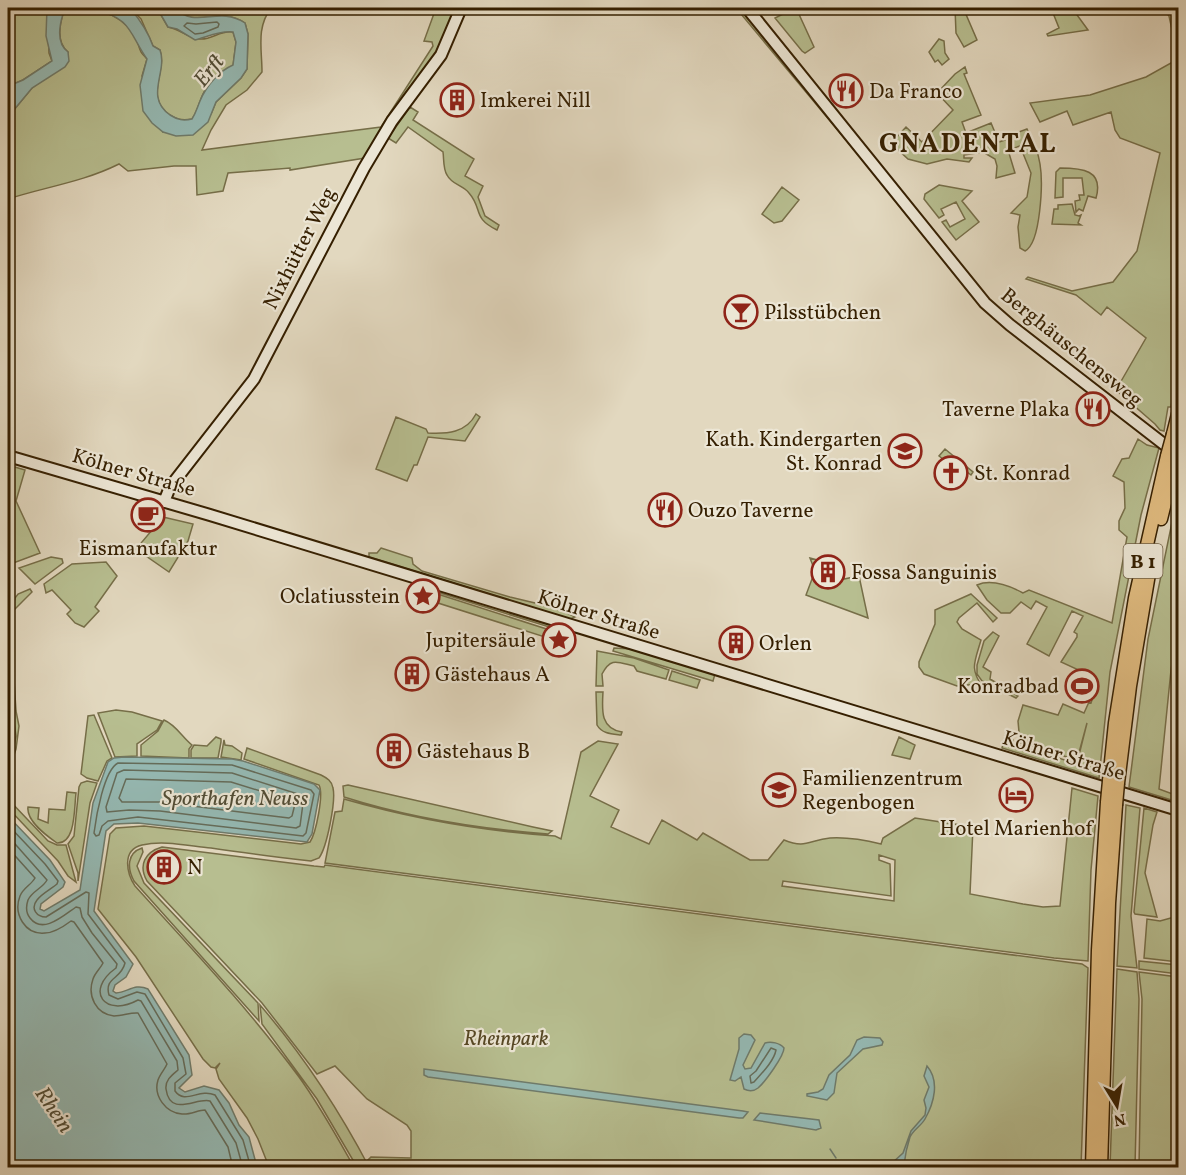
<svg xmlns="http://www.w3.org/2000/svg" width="1186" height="1175" font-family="Vollkorn,serif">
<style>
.green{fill:#b7be90;stroke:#766e48;stroke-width:1.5;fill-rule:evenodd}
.water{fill:#95b9b3;stroke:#6f7b6b;stroke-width:1.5}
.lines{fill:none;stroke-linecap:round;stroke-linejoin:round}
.shore{stroke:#656c5a;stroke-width:1.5}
.stream{stroke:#6f7b6b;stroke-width:1.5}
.secondary-casing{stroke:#351f00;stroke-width:14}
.motorway-casing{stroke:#351f00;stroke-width:15}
.secondary{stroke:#ece6d5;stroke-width:10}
.motorway{stroke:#e1bc80;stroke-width:12}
.motorway-bridge-casing{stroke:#351f00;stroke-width:15;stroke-linecap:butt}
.motorway-bridge{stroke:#e1bc80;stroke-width:12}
.labels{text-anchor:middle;stroke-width:4.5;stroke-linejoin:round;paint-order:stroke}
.shield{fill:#ece6d5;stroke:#6c5b40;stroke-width:1.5}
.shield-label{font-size:20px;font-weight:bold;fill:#351f00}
.poi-label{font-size:21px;fill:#351f00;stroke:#ece6d5;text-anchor:start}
.street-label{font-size:21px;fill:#351f00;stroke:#ece6d5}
.park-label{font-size:21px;font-style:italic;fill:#564724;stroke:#ece6d5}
.water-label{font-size:22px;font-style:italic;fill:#524d36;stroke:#ece6d5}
.district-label{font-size:27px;font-weight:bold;letter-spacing:1.5px;fill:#351f00;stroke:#ece6d5}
</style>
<rect width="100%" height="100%" fill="#e2d8bf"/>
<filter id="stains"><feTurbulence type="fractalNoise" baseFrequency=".00333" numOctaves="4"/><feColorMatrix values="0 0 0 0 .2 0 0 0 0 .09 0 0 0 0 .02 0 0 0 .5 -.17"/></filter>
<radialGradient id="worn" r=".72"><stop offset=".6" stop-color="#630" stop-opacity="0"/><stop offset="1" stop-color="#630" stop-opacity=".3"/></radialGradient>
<path class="green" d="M 8,8 L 47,8 L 49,53 L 52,61 L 23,80 L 11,85 L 11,94 L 8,99 Z
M 130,8 L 157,8 L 168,27 C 180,29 188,38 200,39 C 212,40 220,30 233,32 L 236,42 L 233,66 C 222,74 211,81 204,92 C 199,101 198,111 192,119 C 181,121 175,119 166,112 C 146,94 167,71 160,50 L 153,46 L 141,19 Z
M 175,8 L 271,8 C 256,28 262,49 262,72 L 247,90 L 226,105 L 211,130 L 202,150 L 381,127 L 433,46 L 432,42 L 424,41 L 436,8 L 457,8 L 438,53 L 365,158 L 290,170 L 290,168 L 228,173 L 223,191 L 197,195 L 196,166 L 174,166 L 128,171 L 119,164 C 83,182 45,187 8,199 L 8,117 L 32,88 L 45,78 L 68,52 C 57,43 59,27 63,14 C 87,1 119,13 134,34 C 138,40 138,46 141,52 C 142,54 145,56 147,59 L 142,76 L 163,132 L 211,114 L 216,102 L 241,78 L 247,69 L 248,34 L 245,23 C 218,5 196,30 175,8 Z
M 736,8 L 743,8 L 852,143 L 850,145 Z
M 955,8 L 968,8 L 969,10 L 965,12 L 977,40 L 964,47 L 956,33 Z
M 1051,8 L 1072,8 L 1088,30 L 1048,36 L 1047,34 L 1059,28 Z
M 1162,8 L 1178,8 L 1178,57 L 1169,16 Z
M 791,10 L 792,12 L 797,10 L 814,47 L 805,53 L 802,51 L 775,18 Z
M 939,39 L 944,41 L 945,53 L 949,59 L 942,65 L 938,60 L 935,62 L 929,52 Z
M 1178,59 L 1178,377 L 1176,390 L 1174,390 L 1171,407 L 1168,407 L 1164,431 L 1160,430 L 1155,424 L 1116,390 L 1146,338 L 1107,307 L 1101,315 L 1076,295 L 1026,279 L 1028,277 L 1072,291 L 1113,282 L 1137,251 L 1160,153 L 1120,138 L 1115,130 L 1111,112 L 1073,125 L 1067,111 L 1040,122 L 1030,103 L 1090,95 L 1146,77 Z
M 965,67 L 967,73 L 964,74 L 981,115 L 962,122 L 966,133 L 991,123 L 999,142 L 1008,139 L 1008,136 L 1027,129 C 1033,140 1038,151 1040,164 C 1043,182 1041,243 1025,251 L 1020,248 L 1018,227 L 1020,215 L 1011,213 L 1027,197 L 1031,173 L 1020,146 L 1008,150 L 1015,173 L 996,178 L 997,166 L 995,159 L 983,152 L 964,155 L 964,158 L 972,158 L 969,162 L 947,159 L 927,164 L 908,159 L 894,146 L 895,144 L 893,141 L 906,127 L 922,142 L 953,110 L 937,93 L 955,74 Z
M 410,107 L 418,112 L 413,120 L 474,159 L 465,176 L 483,186 L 478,197 L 485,216 L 499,225 L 497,230 C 472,218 483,209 469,193 C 463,185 452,185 447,175 C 443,169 444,159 443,152 L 408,127 L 396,143 L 388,138 Z
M 1060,168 C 1082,168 1104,170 1096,198 L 1088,196 L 1083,211 L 1079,209 L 1076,212 L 1075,201 L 1080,200 L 1079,195 L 1084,195 L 1082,178 L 1063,178 L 1063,197 L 1055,198 L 1056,172 Z
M 939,185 L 972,191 L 962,201 L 979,222 L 956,240 L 942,222 L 946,220 L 950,227 L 965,219 L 956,202 L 941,209 L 944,215 L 939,218 L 924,199 L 925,194 Z
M 782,187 L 799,200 L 782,221 L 774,223 L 762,214 Z
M 1072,204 L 1075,215 L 1079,216 L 1081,215 L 1078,223 L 1081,225 L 1052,224 L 1054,209 L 1058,209 L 1058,205 Z
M 476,414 L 480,417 L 465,441 L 428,437 L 417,465 L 414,465 L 407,481 L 376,469 L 396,417 L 426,429 L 428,433 C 447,434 466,433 476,414 Z
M 1138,439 L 1147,445 L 1159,448 L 1141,515 L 1110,672 L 1099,778 L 1002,748 L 1005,736 L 1013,740 L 1014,744 L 1074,763 L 1078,759 L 1087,723 L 1077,760 L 1020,743 L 1018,721 L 1023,705 L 1058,715 L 1063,704 L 1084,713 L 1089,702 L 1091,703 L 1093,697 L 1085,694 L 1090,683 L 1096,685 L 1096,678 L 1061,662 L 1077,637 L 1077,634 L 1074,632 L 1083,616 L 1072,611 L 1049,656 L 1027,644 L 1047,607 L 1036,601 L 1031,609 L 1021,602 L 1010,613 L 1001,613 L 987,600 L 977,585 C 991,579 1010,586 1023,593 L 1029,590 L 1112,623 L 1127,537 L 1119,530 L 1119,521 L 1125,508 L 1124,482 L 1113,476 L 1122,459 L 1129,458 Z
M 945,449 L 973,472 L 971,475 L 967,472 L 954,488 L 952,486 L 964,471 L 950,460 L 947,462 L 939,456 Z
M 8,465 L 25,470 L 16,501 L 40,553 L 8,565 Z
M 1178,493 L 1178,627 L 1171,670 L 1159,789 L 1178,796 L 1178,802 L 1129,787 L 1148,639 Z
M 163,517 L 193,524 L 188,541 L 169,572 L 136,549 Z
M 381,548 L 412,558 L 413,564 L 422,571 L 510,597 L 560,609 L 575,617 L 570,619 L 369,557 L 369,553 L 377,553 Z
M 51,557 L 62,559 L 63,563 L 35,584 L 19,568 Z
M 810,558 L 844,567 L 844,579 L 859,576 L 868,618 L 806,595 L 815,571 Z
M 106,562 L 117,576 L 95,607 L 99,611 L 84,627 L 75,623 L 67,614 L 71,610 L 52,590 L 46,593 L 44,584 L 72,564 Z
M 425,585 L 565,628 L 562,631 L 421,587 Z
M 30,589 L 32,592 L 13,611 L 12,648 L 16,711 L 19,726 L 16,749 L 8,773 L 8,761 L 13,750 L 16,736 L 8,680 L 11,615 L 15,598 L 18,594 Z
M 425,590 L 559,633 L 565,637 L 570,645 L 416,596 L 420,591 Z
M 971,594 L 997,618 L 993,622 L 977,603 L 959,618 L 957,622 L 962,629 L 981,640 C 975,661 969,669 983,687 L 978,684 L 957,686 L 924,674 L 919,667 L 919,662 L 935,624 L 935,610 Z
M 993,632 L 999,636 L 983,667 L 991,672 L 990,679 L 1018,696 L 1016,698 L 982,681 L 977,674 L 977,665 L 984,641 Z
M 614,648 L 632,649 L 715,674 L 713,681 L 613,651 Z
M 597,651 L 634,658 L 669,670 L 666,679 L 637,671 L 634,666 C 617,662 611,657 602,674 L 603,686 L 596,686 Z
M 672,671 L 700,680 L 697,688 L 669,680 Z
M 596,692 L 603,692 C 602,710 600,728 622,732 L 621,735 C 612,734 602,734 597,725 Z
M 8,695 C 11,715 18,738 8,757 Z
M 116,710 L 132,712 L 162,721 L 157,730 L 137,744 L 137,756 L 115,757 L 98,713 Z
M 94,715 L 112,758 L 107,761 L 98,781 L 87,778 L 81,774 L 88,716 Z
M 164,720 C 176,725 182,737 192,745 L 189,749 L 189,758 L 141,756 L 141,745 L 158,731 Z
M 216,737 L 221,739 L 221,742 L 218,758 L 191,758 L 191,750 L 194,745 L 207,746 Z
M 899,737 L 915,745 L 910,759 L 892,755 Z
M 224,740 L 225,745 L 232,746 L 242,753 L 241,760 L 221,757 Z
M 598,741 L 618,744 L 590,796 L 619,810 L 611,827 L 649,844 L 662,820 L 697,840 L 703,833 L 750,860 L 768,860 L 784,840 C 806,849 809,840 830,838 C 847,837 865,840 881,844 L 883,838 L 915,818 L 973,827 L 970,894 L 1023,904 L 1043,907 L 1060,906 L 1072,788 L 1098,796 L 1091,870 L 1088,961 L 1054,958 L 325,863 L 335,812 L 342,811 L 344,799 C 413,819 483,831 555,836 L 561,839 L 581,752 ZM 879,855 L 895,860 L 894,901 L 782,886 L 783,881 L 891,896 L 890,864 L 879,860 Z
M 247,748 L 321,775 C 327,778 332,781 333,788 C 336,801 327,847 319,858 L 311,861 C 277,857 244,853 211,848 C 189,846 164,840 142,845 C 121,850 127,874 135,886 C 192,949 249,1009 299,1077 C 320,1106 337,1137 354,1167 L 269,1167 L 258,1139 L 247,1118 L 219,1079 L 216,1069 L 220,1063 L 215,1068 L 211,1067 L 203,1059 L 136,957 L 98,909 L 110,834 L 116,828 L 144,826 L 301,844 L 310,842 C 316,833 324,794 319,785 L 244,759 Z
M 87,781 L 97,783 L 90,803 L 78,881 L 78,873 L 68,844 L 74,836 L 79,787 L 81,783 Z
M 348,785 L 533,827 L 552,831 L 548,834 C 480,829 410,818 344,797 L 343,786 Z
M 67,792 L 76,793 C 74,808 76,844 57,843 C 47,836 26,821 28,807 L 39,808 L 38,819 L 48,823 L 49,809 L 65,810 Z
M 8,799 L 48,841 L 57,845 L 66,845 L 76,882 L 68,876 L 58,861 L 8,808 Z
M 1126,805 L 1140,808 L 1131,916 L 1137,968 L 1117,966 Z
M 1144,808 L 1157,812 L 1153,825 L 1145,873 L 1157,917 L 1135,914 L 1134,912 Z
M 162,847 L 314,866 L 324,867 L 325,865 L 1082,964 L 1088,968 L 1081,1167 L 372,1167 L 368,1160 L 371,1157 L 411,1158 L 411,1131 L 407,1125 L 367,1099 L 335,1066 L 317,1074 L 262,1003 L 147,881 C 138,865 145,852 162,847 Z
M 142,848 L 143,852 L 137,866 L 144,883 L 258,1003 L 259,1021 L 134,881 C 127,868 127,853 142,848 Z
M 1178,916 L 1178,938 L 1175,938 L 1174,956 L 1177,940 L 1178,940 L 1178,962 L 1144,958 L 1147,919 L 1160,921 Z
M 1139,961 L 1178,965 L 1178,974 L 1139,969 Z
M 1117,969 L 1137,972 L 1139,999 L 1135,1167 L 1110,1167 Z
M 1139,972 L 1178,977 L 1178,1167 L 1139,1167 L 1142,999 Z
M 260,1005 C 303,1055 339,1110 369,1167 L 357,1167 L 317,1099 L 262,1024 Z"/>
<path class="water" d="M 47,8 L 130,8 C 140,20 148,31 153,46 L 160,50 C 168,72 144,97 170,115 C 178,120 183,121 192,119 C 196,113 197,108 200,101 C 206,86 219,71 233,65 L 236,42 L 233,32 C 221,30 207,37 195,40 L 177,29 L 168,27 L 157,8 L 175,8 C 196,30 218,5 245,23 L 248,34 L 247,69 L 241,78 L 216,102 L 208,122 L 193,135 L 176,136 L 163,132 L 152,123 L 143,111 L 140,85 L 147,59 C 130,35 131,16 95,11 C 82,9 74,8 63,14 C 59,27 57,44 68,52 L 69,61 L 65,67 L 32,88 L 8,117 C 7,105 11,96 11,85 L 23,80 L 52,61 L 46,36 Z
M 124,757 L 232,759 L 243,761 L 314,784 L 320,790 L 312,834 L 307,842 L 138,823 L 114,824 L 106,831 L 94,911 L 133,964 L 126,977 L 115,985 L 113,991 L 116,993 C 128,992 135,983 148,989 L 189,1055 L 192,1075 L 179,1088 L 185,1092 L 204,1086 L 219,1090 L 229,1103 L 239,1125 L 249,1137 L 257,1167 L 8,1167 L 8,816 L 50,860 L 65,882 L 63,887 L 41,904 L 40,909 L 44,911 L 80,890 L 93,803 L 108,762 L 114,758 Z
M 744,1034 L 751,1035 L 755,1040 L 743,1065 L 745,1069 L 751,1068 L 765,1043 C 771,1041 780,1043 784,1048 C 784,1056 765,1082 758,1088 C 753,1092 748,1091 744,1089 L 741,1077 L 735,1081 L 730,1080 L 739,1049 L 739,1038 Z
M 864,1037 L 880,1038 L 883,1042 L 882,1045 L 863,1049 L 837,1073 L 834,1093 L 827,1100 L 807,1096 L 807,1094 L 818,1092 L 823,1089 L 829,1075 L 850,1055 L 857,1040 Z
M 927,1066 C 940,1081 934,1103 925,1119 C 921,1126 913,1130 910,1137 C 907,1146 905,1156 904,1165 L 902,1167 L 892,1167 L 892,1163 L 903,1153 L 911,1131 L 925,1115 L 926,1108 L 924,1100 L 929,1087 L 924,1076 Z
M 424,1069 L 743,1111 L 748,1112 L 743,1118 L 739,1118 L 428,1077 L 424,1075 Z
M 760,1113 L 819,1120 L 821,1128 L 816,1130 L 754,1120 Z"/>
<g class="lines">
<path class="shore" d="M 217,22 L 219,24 L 218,27 L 203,33 L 195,34 L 184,26 L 187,23 L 196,24 Z
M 118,763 L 232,765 L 311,790 L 314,794 L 306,833 L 303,836 L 138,817 L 108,821 L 102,826 L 99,835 L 96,836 L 94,833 C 96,817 104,770 118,763 Z
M 124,770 L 232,773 L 304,796 L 300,826 L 296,828 L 160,811 L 129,810 L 107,812 L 106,807 L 117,773 Z
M 126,779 L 231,782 L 293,801 L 295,804 L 292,816 L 289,818 L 160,802 L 122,802 L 119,798 Z
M 8,825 L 45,864 L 58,881 L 57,884 C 51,889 41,894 37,900 C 30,909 37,917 46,917 L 86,892 L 89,893 L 88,914 L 125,963 C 121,980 104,977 109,995 L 118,999 L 137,992 L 145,994 L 183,1058 L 186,1074 L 175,1083 L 175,1091 C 185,1105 199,1088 215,1095 L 243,1140 L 251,1168
M 8,836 L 47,880 C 43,888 32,891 28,900 C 26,906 26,913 30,918 C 43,935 64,915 76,907 L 80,908 L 82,917 L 92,933 L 117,964 L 116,968 C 84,991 105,1018 138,1000 L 141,1001 L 177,1061 L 178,1070 C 172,1075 165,1080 166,1089 C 170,1118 197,1097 210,1101 L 236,1143 L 243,1168
M 8,848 L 35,878 C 31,885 23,888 20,896 C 13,914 25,935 45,933 C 54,933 63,927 71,921 L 74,922 L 103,963 C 100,969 95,973 93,979 C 87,996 96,1014 114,1016 C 123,1016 131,1012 138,1013 L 167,1064 C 165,1069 160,1074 158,1080 C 153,1096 166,1113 182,1114 C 190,1115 198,1110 205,1110 L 228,1147 L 233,1168
M 771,1048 L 776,1050 C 774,1061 762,1073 754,1082 L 751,1083 L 750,1076 L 756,1071 Z"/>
<path class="stream" d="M 830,1149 L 836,1158
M 841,1165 L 842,1168"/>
<g class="secondary-casing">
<path id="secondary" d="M 747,8 L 985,303 L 1010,325 L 1174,452
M 8,456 L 210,515 L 1178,810
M 164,502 L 170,487 L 254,379 L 364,168 L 392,121 L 441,55 L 461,8"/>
</g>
<g class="motorway-casing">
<path id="motorway" d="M 1173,434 L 1178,414
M 1161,519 L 1175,462
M 1109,781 L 1115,723 L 1135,598 L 1167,456
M 1118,783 L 1130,686 L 1151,562
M 1092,1168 L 1098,950 L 1107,802
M 1101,1168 L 1109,903 L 1116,805"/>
</g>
<use href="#secondary" class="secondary"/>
<use href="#motorway" class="motorway"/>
<g class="motorway-bridge-casing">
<path id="motorway-bridge" d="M 1167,456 L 1173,434
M 1175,462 L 1178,448
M 1107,802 L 1109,781
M 1116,805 L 1118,783"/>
</g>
<use href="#motorway-bridge" class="motorway-bridge"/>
</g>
<defs>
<g id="restaurant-ring" transform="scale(1.725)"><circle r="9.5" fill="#ece6d5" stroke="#8f2418" stroke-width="1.5"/><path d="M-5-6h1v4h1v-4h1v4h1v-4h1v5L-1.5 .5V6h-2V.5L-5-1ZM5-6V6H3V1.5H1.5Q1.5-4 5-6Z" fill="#8f2418"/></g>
<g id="building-ring" transform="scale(1.725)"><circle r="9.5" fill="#ece6d5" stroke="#8f2418" stroke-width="1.5"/><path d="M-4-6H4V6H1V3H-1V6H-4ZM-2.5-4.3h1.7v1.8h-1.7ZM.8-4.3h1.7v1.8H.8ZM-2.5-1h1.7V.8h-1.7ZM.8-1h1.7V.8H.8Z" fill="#8f2418"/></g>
<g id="bar-ring" transform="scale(1.725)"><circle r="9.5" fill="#ece6d5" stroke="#8f2418" stroke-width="1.5"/><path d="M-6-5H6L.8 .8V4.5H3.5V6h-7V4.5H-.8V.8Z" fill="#8f2418"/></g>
<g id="school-ring" transform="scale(1.725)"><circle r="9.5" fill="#ece6d5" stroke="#8f2418" stroke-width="1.5"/><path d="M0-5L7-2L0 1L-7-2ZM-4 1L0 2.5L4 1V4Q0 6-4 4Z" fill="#8f2418"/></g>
<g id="church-ring" transform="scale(1.725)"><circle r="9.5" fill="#ece6d5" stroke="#8f2418" stroke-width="1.5"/><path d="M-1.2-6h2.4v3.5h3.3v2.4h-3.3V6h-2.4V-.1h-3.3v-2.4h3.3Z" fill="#8f2418"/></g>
<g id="cafe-ring" transform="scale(1.725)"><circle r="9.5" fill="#ece6d5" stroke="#8f2418" stroke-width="1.5"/><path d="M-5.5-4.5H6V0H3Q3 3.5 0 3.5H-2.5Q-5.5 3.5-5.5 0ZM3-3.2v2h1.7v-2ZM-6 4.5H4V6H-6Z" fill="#8f2418"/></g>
<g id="sight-ring" transform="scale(1.725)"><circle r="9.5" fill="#ece6d5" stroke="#8f2418" stroke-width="1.5"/><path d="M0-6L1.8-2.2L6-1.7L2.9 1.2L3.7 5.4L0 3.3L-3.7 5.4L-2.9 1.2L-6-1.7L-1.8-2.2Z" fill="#8f2418"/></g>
<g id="stadium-ring" transform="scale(1.725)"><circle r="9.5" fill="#ece6d5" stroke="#8f2418" stroke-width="1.5"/><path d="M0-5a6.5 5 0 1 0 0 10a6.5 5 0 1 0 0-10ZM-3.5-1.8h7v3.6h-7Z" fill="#8f2418"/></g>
<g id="hotel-ring" transform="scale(1.725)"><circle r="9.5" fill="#ece6d5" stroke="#8f2418" stroke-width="1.5"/><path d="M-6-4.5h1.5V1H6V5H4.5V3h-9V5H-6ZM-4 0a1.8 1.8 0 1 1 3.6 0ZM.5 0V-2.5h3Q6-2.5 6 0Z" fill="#8f2418"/></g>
</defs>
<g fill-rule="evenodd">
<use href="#restaurant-ring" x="846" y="91"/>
<use href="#building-ring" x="457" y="100"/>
<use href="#bar-ring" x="741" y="312"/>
<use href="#restaurant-ring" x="1093" y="409"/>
<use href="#school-ring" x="905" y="451"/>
<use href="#church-ring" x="951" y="473"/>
<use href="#restaurant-ring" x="665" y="510"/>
<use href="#cafe-ring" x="148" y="515"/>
<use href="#building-ring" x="828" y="572"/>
<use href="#sight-ring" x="423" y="596"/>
<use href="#sight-ring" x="559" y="640"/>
<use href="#building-ring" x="736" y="643"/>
<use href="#building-ring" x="412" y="674"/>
<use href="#stadium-ring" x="1082" y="686"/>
<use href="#building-ring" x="394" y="751"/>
<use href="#school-ring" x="779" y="790"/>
<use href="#hotel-ring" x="1016" y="795"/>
<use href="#building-ring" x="164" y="867"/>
</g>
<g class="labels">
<rect class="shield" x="1123.5" y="544" width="39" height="34" rx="4.5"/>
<g class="shield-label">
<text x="1143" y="568">B 1</text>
</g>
<g class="poi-label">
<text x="869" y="98">Da Franco</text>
<text x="480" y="107">Imkerei Nill</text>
<text x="764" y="319">Pilsstübchen</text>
<text x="1070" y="416" text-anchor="end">Taverne Plaka</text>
<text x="882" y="446" text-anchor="end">Kath. Kindergarten<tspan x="882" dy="24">St. Konrad</tspan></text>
<text x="974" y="480">St. Konrad</text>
<text x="688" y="517">Ouzo Taverne</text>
<text x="148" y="555" text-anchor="middle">Eismanufaktur</text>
<text x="851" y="579">Fossa Sanguinis</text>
<text x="400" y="603" text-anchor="end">Oclatiusstein</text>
<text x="536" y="647" text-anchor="end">Jupitersäule</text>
<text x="759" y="650">Orlen</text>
<text x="435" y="681">Gästehaus A</text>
<text x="1059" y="693" text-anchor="end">Konradbad</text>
<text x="417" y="758">Gästehaus B</text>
<text x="802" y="785">Familienzentrum<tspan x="802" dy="24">Regenbogen</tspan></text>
<text x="1016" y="835" text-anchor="middle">Hotel Marienhof</text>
<text x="187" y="874">N</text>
</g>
<g class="street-label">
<text transform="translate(299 248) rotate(-63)" y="7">Nixhütter Weg</text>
<text transform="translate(1072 347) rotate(39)" y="7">Berghäuschensweg</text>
<text transform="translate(134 472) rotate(16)" y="7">Kölner Straße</text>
<text transform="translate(599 614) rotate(17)" y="7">Kölner Straße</text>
<text transform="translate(1064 755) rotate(17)" y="7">Kölner Straße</text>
</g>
<g class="park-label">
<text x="506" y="1045">Rheinpark</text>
</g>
<g class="water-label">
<text transform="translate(208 70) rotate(-51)" y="8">Erft</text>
<text x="235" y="805">Sporthafen Neuss</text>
<text transform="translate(55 1109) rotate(56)" y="8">Rhein</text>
</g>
<g class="district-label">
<text x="968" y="152">GNADENTAL</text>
</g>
</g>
<rect width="1186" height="1175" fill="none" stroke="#e2d8bf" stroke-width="30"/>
<rect x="9" y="9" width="1168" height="1157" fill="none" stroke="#351f00" stroke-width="3"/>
<rect x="15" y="15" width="1156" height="1145" fill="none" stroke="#351f00" stroke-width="1.5"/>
<g transform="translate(1117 1106) rotate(169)" stroke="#ece6d5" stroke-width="4.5" paint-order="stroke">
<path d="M0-4.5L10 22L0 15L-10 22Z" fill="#351f00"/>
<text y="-9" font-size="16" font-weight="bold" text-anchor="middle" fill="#351f00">N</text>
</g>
<rect width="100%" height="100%" filter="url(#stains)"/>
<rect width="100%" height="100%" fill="url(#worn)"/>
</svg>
